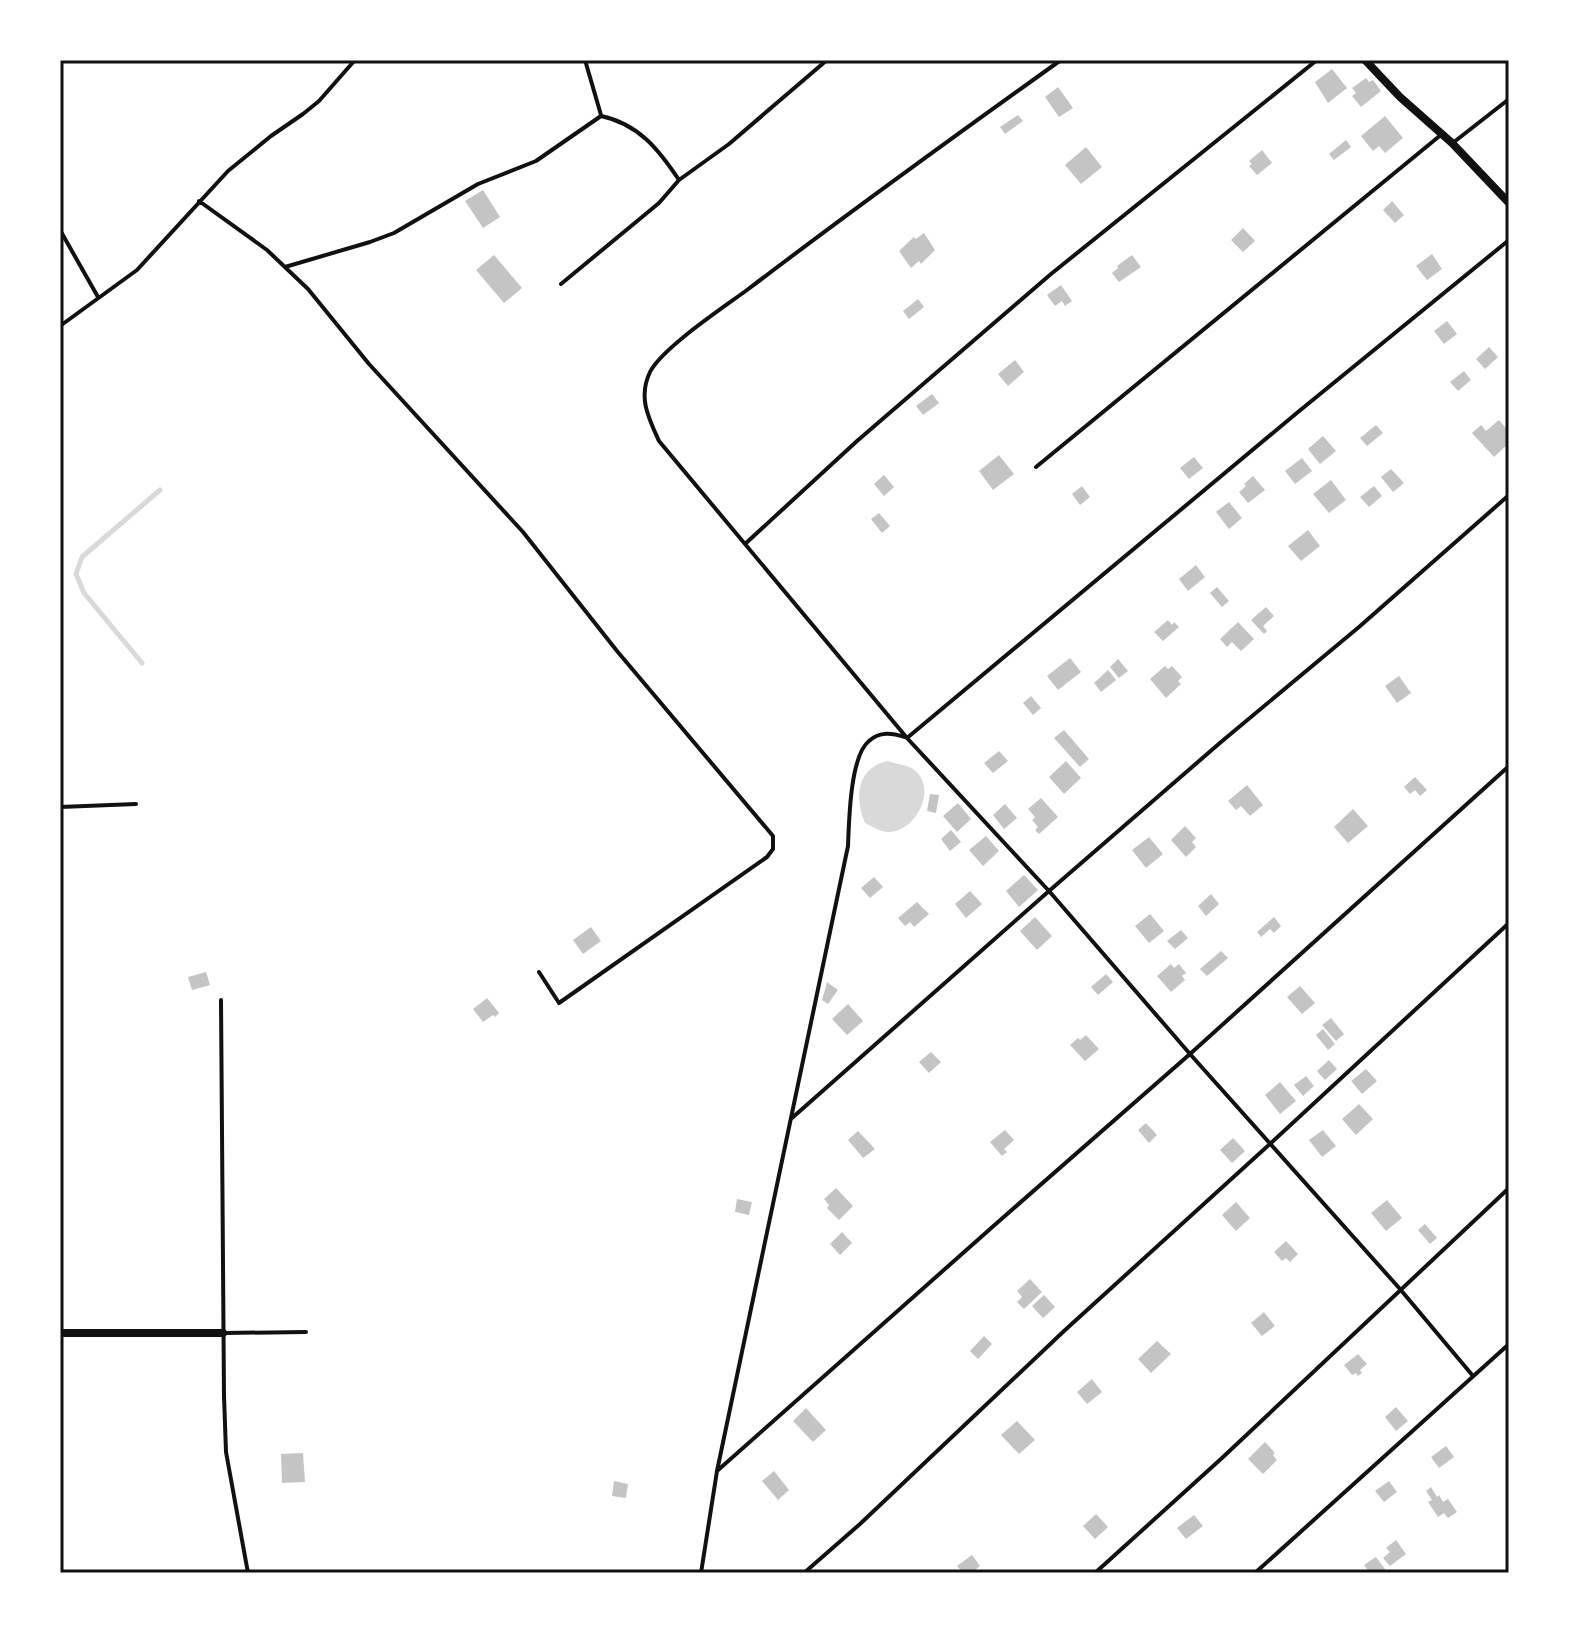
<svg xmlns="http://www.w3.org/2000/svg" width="1569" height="1633" font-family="'DejaVu Sans',sans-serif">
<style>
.water{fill:#d9d9d9}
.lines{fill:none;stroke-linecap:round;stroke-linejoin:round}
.stream{stroke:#d9d9d9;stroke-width:5}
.building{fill:#c4c4c4}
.service{stroke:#111;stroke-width:4}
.minor{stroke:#111;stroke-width:8}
.neatline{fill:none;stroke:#111;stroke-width:3}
</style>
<rect width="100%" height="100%" fill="#fff"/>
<path class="water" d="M 888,761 C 895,764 907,765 913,769 C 939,787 916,832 889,832 C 881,832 872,827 865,823 C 854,798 857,767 888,761 Z"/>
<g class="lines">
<path class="stream" d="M 142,663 L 84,593 L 76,574 L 82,557 L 160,490"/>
</g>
<path class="building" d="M 1332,69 L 1347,88 L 1328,103 L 1315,82 Z
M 1366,78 L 1369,82 L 1373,80 L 1381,91 L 1361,107 L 1352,96 L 1356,93 L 1352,88 Z
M 1058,87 L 1073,108 L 1059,117 L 1045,97 Z
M 1018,115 L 1023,121 L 1005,134 L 1000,127 Z
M 1385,116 L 1403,138 L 1385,153 L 1379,146 L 1373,151 L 1361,136 Z
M 1346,140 L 1351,147 L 1334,160 L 1329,154 Z
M 1086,147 L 1102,167 L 1081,184 L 1065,165 Z
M 1262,150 L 1272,163 L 1257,175 L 1249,166 L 1252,164 L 1249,161 Z
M 483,190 L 500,217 L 483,228 L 465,201 Z
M 1392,201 L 1404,215 L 1395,223 L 1383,210 Z
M 1243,228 L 1255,241 L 1243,252 L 1231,240 Z
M 924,233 L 935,250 L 921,264 L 919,261 L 911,268 L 899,251 L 914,237 L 916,239 Z
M 1432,254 L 1442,269 L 1427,280 L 1416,266 Z
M 494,255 L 522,288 L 504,303 L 476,270 Z
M 1132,255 L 1141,267 L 1119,282 L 1112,273 L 1118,268 L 1117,266 Z
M 1061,285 L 1072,301 L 1065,306 L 1062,301 L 1055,306 L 1047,295 Z
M 918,299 L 924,307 L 909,319 L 903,311 Z
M 1447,321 L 1457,334 L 1444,344 L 1434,331 Z
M 1489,347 L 1498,357 L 1485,369 L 1476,359 Z
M 1015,360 L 1024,372 L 1008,386 L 998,374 Z
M 1464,371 L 1471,380 L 1458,391 L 1450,382 Z
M 932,394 L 939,403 L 923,415 L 916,406 Z
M 1499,420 L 1509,432 L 1509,443 L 1494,457 L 1472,433 L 1481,425 L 1486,431 Z
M 1376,425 L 1383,433 L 1367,446 L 1360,438 Z
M 1323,436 L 1336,451 L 1320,464 L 1308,449 Z
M 999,455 L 1014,474 L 993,490 L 979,471 Z
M 1194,457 L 1203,468 L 1189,479 L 1180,468 Z
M 1302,458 L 1312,471 L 1295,484 L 1285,471 Z
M 1391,469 L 1404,483 L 1393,492 L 1381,477 Z
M 884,475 L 894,487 L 884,496 L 874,484 Z
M 1253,476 L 1265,490 L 1248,503 L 1239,492 L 1246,486 L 1244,484 Z
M 1331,480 L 1346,500 L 1329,513 L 1313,494 Z
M 1082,486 L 1090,497 L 1080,505 L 1072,494 Z
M 1374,486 L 1382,496 L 1369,507 L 1360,497 Z
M 1229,502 L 1242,518 L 1229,529 L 1216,512 Z
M 879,513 L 890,526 L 882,533 L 871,519 Z
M 1308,530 L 1320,546 L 1301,561 L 1288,546 Z
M 1196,565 L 1205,577 L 1188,591 L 1179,579 Z
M 1217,587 L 1229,601 L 1222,607 L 1210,593 Z
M 1266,607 L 1274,616 L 1263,626 L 1267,631 L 1264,634 L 1251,620 Z
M 1168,620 L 1172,625 L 1174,622 L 1179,627 L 1163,641 L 1154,632 Z
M 1238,622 L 1254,639 L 1241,651 L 1232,642 L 1227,647 L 1220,639 Z
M 1070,658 L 1081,672 L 1058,690 L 1047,676 Z
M 1118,659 L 1128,671 L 1119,678 L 1110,667 Z
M 1165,666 L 1168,669 L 1172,666 L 1182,677 L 1178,681 L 1181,684 L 1166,698 L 1150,679 Z
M 1108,670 L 1116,680 L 1101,692 L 1094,683 Z
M 1399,676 L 1411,693 L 1397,703 L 1385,686 Z
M 1031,696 L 1041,708 L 1033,715 L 1023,703 Z
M 1064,730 L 1089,759 L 1080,767 L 1054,738 Z
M 999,751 L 1008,761 L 993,773 L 984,763 Z
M 1066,761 L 1081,778 L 1064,794 L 1049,777 Z
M 1415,777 L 1427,790 L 1420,796 L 1415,790 L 1410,794 L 1404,787 Z
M 1247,785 L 1263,805 L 1250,816 L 1241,806 L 1236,810 L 1228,801 Z
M 930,794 L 939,795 L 936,813 L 927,811 Z
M 1041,798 L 1058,817 L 1039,834 L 1035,830 L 1038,827 L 1032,820 L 1035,817 L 1028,809 Z
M 958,803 L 971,819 L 957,832 L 943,816 Z
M 1005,804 L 1017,818 L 1004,829 L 993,815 Z
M 1353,809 L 1368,826 L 1348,843 L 1334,827 Z
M 1185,826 L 1196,838 L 1192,842 L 1196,847 L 1186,857 L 1171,840 Z
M 951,830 L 961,842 L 950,851 L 941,839 Z
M 986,836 L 999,851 L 983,866 L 969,850 Z
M 1149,837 L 1163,854 L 1146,868 L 1132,850 Z
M 1024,875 L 1038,890 L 1019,907 L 1006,891 Z
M 874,877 L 883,887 L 870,898 L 861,888 Z
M 970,891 L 982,904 L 966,918 L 955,904 Z
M 1211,894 L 1219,904 L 1206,916 L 1198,906 Z
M 917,902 L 929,914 L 914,927 L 910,922 L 905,926 L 898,918 Z
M 1150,914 L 1164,931 L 1149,943 L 1135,926 Z
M 1035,917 L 1052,936 L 1037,950 L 1020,931 Z
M 1274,917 L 1281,926 L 1274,933 L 1270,929 L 1261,937 L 1257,932 Z
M 591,927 L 601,941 L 583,954 L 573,940 Z
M 1181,930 L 1188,938 L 1175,949 L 1167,941 Z
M 1221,951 L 1228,958 L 1207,976 L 1200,969 Z
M 1171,964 L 1174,968 L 1179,964 L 1186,973 L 1182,976 L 1185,980 L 1171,992 L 1157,976 Z
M 206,972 L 210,985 L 192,990 L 188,977 Z
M 1106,974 L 1113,982 L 1098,995 L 1091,987 Z
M 827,982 L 838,990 L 828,1004 L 822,1000 Z
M 1300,986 L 1315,1003 L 1302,1014 L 1287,997 Z
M 487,998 L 499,1013 L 495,1017 L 493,1015 L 483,1022 L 473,1009 Z
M 848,1004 L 863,1021 L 847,1035 L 832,1019 Z
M 1331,1018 L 1344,1034 L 1336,1041 L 1322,1025 Z
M 1323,1029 L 1335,1044 L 1328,1050 L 1316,1035 Z
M 1086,1035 L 1099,1049 L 1085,1061 L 1070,1045 L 1078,1038 L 1080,1040 Z
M 931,1052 L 941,1062 L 929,1073 L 919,1062 Z
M 1329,1060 L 1337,1069 L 1325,1080 L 1317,1071 Z
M 1366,1069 L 1377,1081 L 1362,1094 L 1351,1081 Z
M 1306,1076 L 1314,1086 L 1303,1096 L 1294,1085 Z
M 1280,1082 L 1296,1101 L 1280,1114 L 1265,1095 Z
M 1359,1104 L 1373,1119 L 1356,1135 L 1342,1119 Z
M 1146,1123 L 1157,1135 L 1149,1143 L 1138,1130 Z
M 1005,1130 L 1014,1140 L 1004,1149 L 1007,1152 L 1002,1156 L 990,1142 Z
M 1323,1130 L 1336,1146 L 1322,1157 L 1309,1140 Z
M 858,1131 L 875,1149 L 863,1158 L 848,1140 Z
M 1233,1138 L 1245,1151 L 1232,1163 L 1220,1150 Z
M 836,1188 L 853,1206 L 839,1220 L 827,1208 L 829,1205 L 824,1199 Z
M 737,1199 L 752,1202 L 749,1215 L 735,1212 Z
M 1387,1200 L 1402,1218 L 1386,1231 L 1371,1213 Z
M 1236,1202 L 1250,1218 L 1236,1231 L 1222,1215 Z
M 1425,1224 L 1437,1238 L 1430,1244 L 1418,1230 Z
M 842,1232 L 852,1243 L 840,1255 L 830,1244 Z
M 1286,1241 L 1298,1254 L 1290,1262 L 1286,1258 L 1282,1261 L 1274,1252 Z
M 1030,1279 L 1042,1292 L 1024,1309 L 1017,1302 L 1022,1297 L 1017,1291 Z
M 1044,1295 L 1055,1307 L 1043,1318 L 1032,1306 Z
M 1264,1312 L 1275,1326 L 1262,1336 L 1251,1323 Z
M 984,1336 L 992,1344 L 978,1359 L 970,1351 Z
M 1157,1341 L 1171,1354 L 1151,1373 L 1138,1359 Z
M 1358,1354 L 1367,1364 L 1360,1370 L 1362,1373 L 1358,1376 L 1356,1373 L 1352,1375 L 1344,1365 Z
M 1092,1379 L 1102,1392 L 1087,1404 L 1077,1392 Z
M 1396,1407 L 1408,1421 L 1396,1431 L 1385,1417 Z
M 806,1408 L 826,1430 L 813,1442 L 793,1421 Z
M 1017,1421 L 1035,1440 L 1019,1454 L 1001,1435 Z
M 1265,1442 L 1275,1453 L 1273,1455 L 1277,1460 L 1263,1474 L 1248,1459 Z
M 1446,1446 L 1454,1457 L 1439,1468 L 1431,1457 Z
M 303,1453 L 305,1482 L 282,1483 L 281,1454 Z
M 774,1471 L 789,1490 L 778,1500 L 762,1481 Z
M 614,1481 L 628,1484 L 626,1498 L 612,1496 Z
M 1389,1481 L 1397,1492 L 1384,1502 L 1375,1491 Z
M 1431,1487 L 1437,1497 L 1439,1495 L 1443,1502 L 1448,1499 L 1457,1512 L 1448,1518 L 1444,1513 L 1438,1517 L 1428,1502 L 1432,1500 L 1426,1491 Z
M 1096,1514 L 1108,1527 L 1095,1539 L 1083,1526 Z
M 1194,1515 L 1203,1526 L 1186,1539 L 1177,1528 Z
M 1396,1540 L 1406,1554 L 1390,1566 L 1383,1558 L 1390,1552 L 1386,1548 Z
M 972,1555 L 980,1566 L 971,1573 L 963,1573 L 957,1566 Z
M 1376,1557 L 1385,1569 L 1380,1573 L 1370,1573 L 1364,1565 Z"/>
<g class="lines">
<path class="service" d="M 585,60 L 601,115
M 1454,142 L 1509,99
M 199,201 L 267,250 L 308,289 L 369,364 L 523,532 L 617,651 L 773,836 L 773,849 L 767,857 L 559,1003 L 539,972
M 60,230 L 98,297
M 285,267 L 370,242 L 394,233 L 478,184 L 536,161 L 601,116 C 639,124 659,150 679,180
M 561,284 L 659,203 L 679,180 L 729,144 L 827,60
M 60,326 L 137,270 L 228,171 L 271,136 L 303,114 L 319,101 L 355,60
M 1036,467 L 1442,134
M 745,544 L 857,441 L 1051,274 L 1317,60
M 907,738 L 659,441 C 648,417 638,397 650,372 C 662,348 724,307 747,290 C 851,211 956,135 1061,60
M 60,807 L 136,804
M 221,1000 L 224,1396 L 226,1452 L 248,1573
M 792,1118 L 1049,891 L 1221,742 L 1359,627 L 1509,495
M 225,1333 L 306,1332
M 1473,1376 L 1400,1289 L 1190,1054 L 1049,891 L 907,738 L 1298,412 L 1509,240
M 717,1471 L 998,1222 L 1190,1054 L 1509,766
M 60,1519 L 60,1562
M 701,1573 L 717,1471 L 848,846 C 849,822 850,756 869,741 C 880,731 892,733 905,737
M 804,1573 L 860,1524 L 1064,1331 L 1271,1143 L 1509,923
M 1095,1573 L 1222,1458 L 1509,1188
M 1255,1573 L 1509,1344"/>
<path class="minor" d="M 1365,60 L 1400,97 L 1452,143 L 1509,203
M 60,1333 L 223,1333"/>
</g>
<rect width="1569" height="1633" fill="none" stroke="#ffffff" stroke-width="124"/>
<rect x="62" y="62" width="1445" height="1509" class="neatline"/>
</svg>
